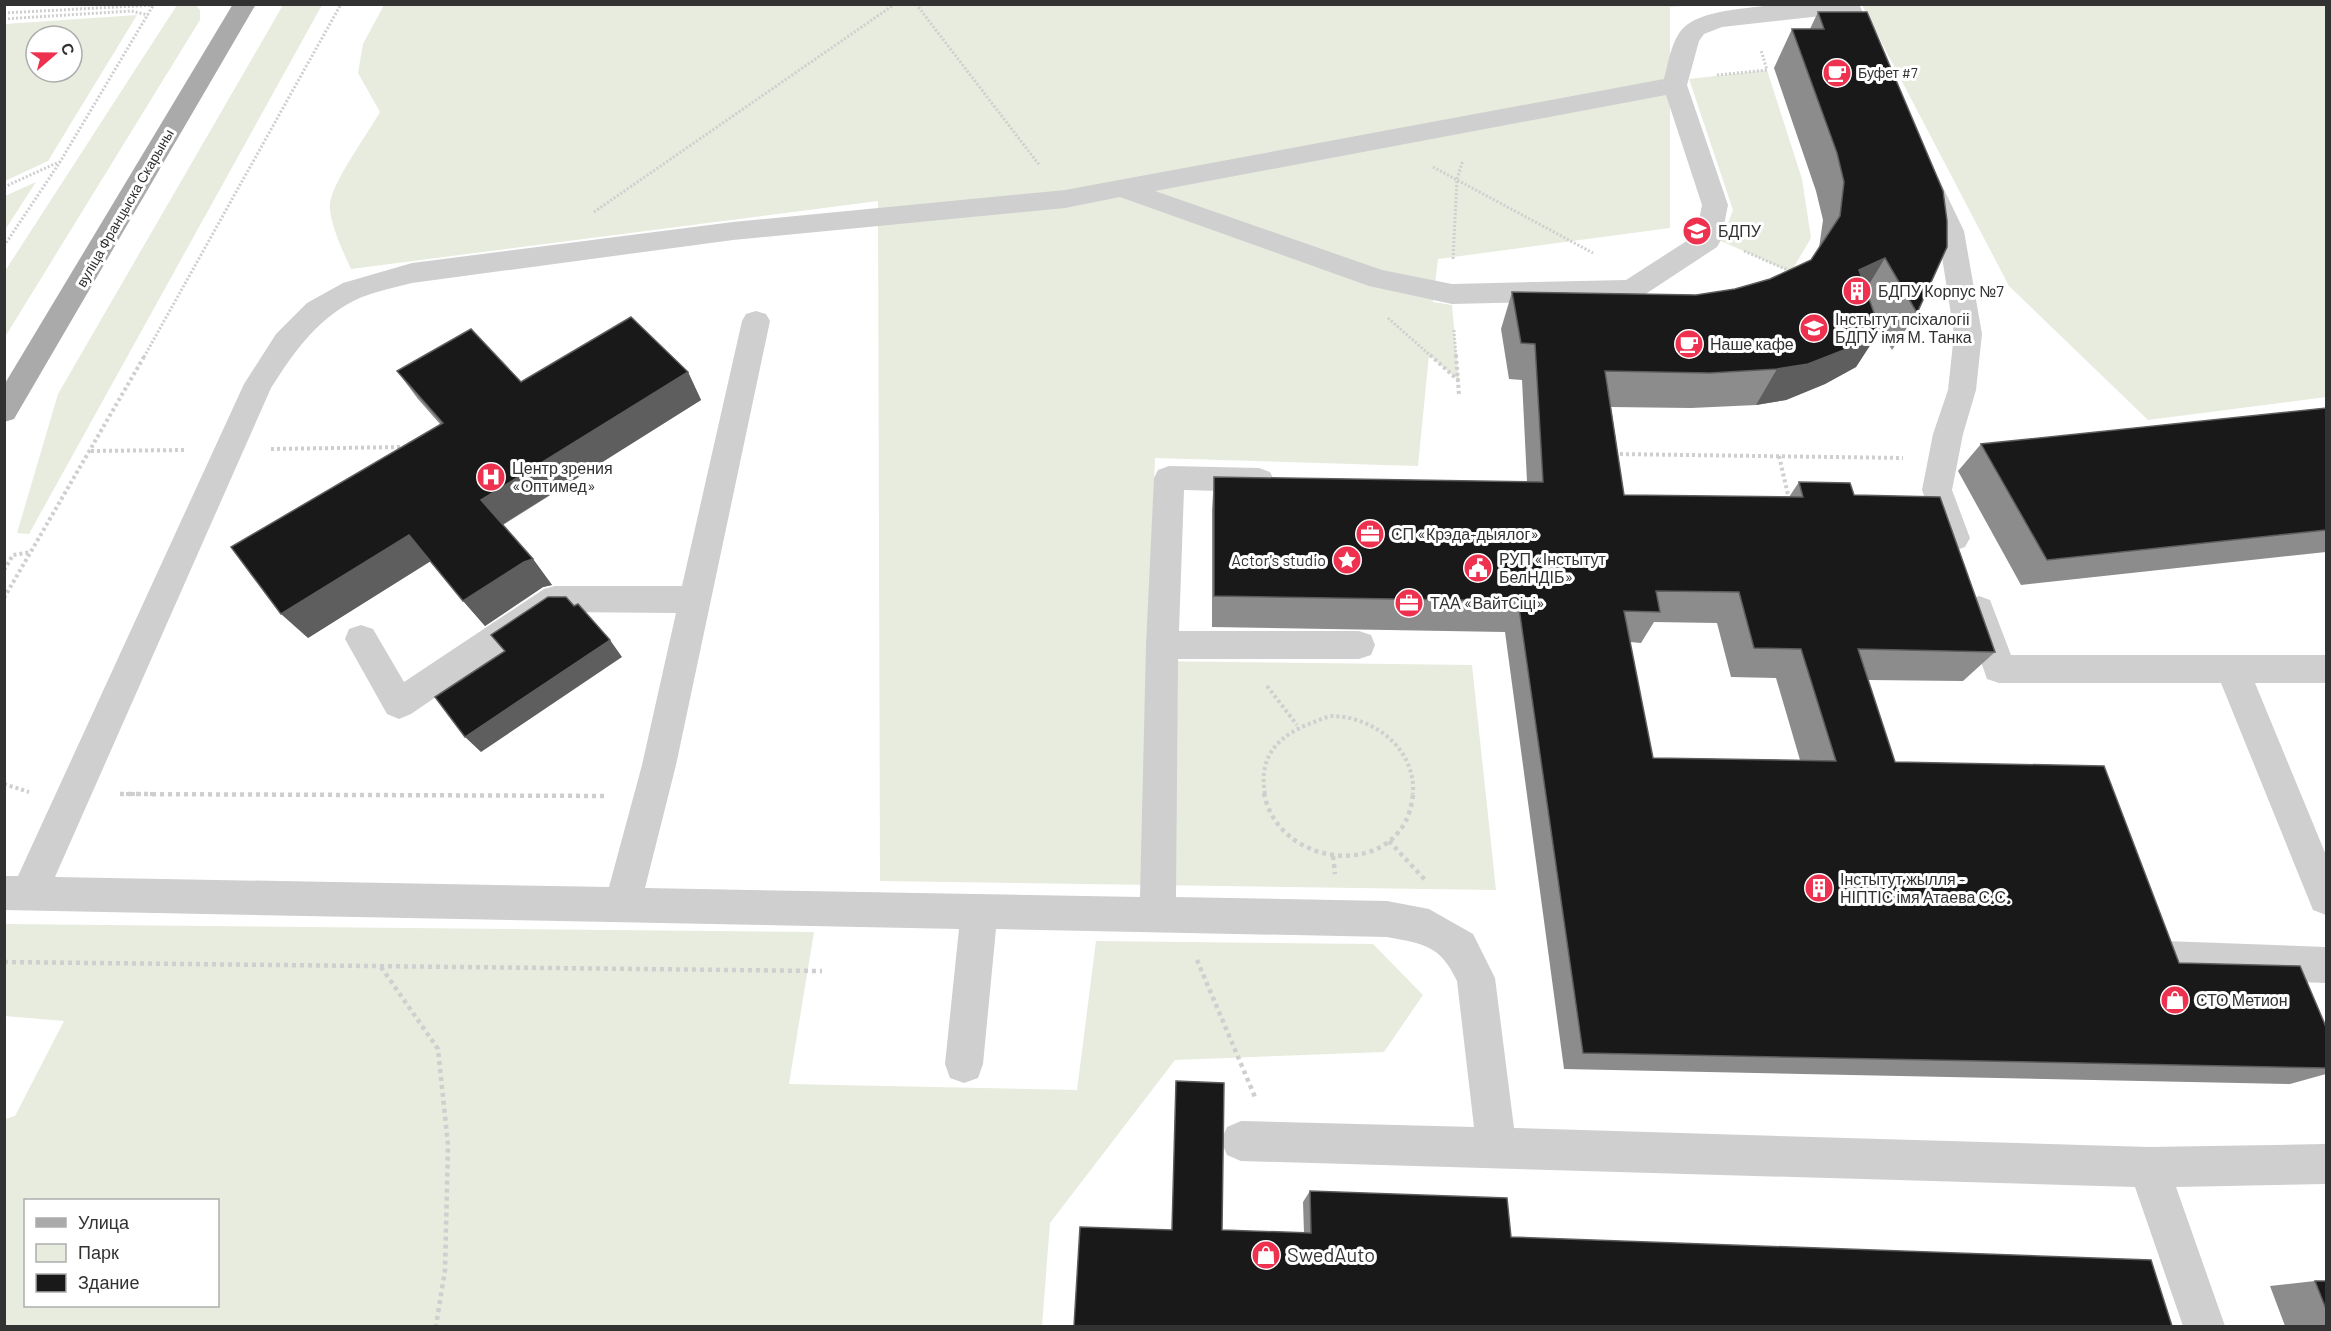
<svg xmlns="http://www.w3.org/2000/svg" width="2331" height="1331" font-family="Barlow,sans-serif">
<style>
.green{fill:#e7ecde;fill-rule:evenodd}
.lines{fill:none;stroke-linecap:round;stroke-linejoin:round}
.path-far2{stroke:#cfcfcf;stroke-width:3;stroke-dasharray:2 2;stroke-linecap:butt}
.path-far1{stroke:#cfcfcf;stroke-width:4;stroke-dasharray:3 3;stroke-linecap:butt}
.path{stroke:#cfcfcf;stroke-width:4.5;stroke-dasharray:4 4;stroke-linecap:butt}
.minor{fill:#cfcfcf;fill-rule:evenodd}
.major{fill:#aaa;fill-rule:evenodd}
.wall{fill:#8c8c8c;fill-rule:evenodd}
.shaded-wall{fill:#5e5e5e}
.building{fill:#191919;stroke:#5e5e5e;stroke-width:1.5;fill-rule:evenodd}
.labels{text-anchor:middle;stroke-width:6;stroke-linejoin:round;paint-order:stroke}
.far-poi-label{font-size:14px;fill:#323232;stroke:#fff;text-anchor:start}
.far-street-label{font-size:14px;fill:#323232;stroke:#fff}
.poi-label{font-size:16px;fill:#323232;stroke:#fff;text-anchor:start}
.near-poi-label{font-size:20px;fill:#323232;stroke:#fff;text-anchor:start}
</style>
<rect width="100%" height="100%" fill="#fff"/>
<path class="green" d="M 177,5 L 196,5 L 200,10 L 200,20 L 5,337 L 5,271 Z
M 283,5 L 322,5 L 29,534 L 17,533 L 58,394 Z
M 384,5 L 1694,5 L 1670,7 L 1670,228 L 1438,259 L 1433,302 L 1452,305 L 1459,381 L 1429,355 L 1418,466 L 1155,458 L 1147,661 L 1472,665 L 1496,890 L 880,881 L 878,201 L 351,269 C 344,254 328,220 330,203 C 333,181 368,133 380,112 L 358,73 L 363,44 Z
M 1862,5 L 2326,5 L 2326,397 L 2148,420 L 2009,286 Z
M 137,15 L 48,161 L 5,181 L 5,24 ZM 36,36 L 72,36 L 72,72 L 36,72 Z
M 1767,70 L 1802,179 L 1811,238 L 1791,272 L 1721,241 L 1733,210 L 1689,79 Z
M 36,182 L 5,230 L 5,196 Z
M 5,924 L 814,932 L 789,1084 L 1077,1090 L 1096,941 L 1373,944 L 1423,995 L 1384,1052 L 1175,1060 L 1050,1223 L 1042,1326 L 5,1326 L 5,1119 L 15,1116 L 64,1021 L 5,1016 ZM 26,1200 L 218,1200 L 218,1306 L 26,1306 Z"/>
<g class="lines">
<path class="path-far2" d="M 916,4 L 1040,166
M 4,13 L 154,5
M 4,19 L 131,11 L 148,15
M 1717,75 L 1767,70 L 1761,50
M 1433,167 L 1593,253
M 4,187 L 59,162
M 594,212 L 895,4
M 4,246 L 60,162 L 154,4
M 1744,251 L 1792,272
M 1453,259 L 1457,179 L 1463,160
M 1388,318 L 1432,357
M 1454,330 L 1456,357
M 144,357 L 341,4"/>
<path class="path-far1" d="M 1430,355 L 1459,381
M 1456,355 L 1459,395
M 271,449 L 405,447
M 91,451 L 186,450
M 1614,454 L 1903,458
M 1779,456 L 1789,499
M 4,570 L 13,555 L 31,552
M 4,598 L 145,355
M 1267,686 L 1297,725
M 4,784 L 29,792
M 120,794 L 155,794
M 1265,794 C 1258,757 1278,735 1312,723 C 1319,720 1327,716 1334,716 C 1376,718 1416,750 1413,794"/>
<path class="path" d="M 1264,793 C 1279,872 1407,881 1413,793
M 120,794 L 608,796
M 1389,841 L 1427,882
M 1333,856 L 1335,874
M 1197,960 L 1255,1097
M 4,962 L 822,971
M 381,967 L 438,1049 L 448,1145 L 445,1270 L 436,1326"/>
<path class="minor" d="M 1785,4 L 1859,4 L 1882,54 L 1878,59 L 1870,62 L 1862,59 L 1840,14 L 1722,27 L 1704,34 L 1699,41 L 1687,85 L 1728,205 L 1721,240 L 1717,247 L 1641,297 L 1631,300 L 1452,304 L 1369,286 L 1120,197 L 1065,208 L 733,240 L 412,283 C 396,287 378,291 362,297 C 320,315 295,350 271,388 L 55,877 L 609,887 L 642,765 L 676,613 L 560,612 L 411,714 L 399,719 L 387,714 L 345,639 L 349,629 L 361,625 L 373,629 L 404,682 L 544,589 L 555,586 L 682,586 L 742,321 L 746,314 L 756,311 L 766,314 L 770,321 L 676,765 L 645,888 L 1140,897 L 1146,645 L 1154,478 L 1158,470 L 1169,466 L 1259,468 L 1270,472 L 1274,480 L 1270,488 L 1259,492 L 1184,490 L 1179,631 L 1359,631 L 1371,635 L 1375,645 L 1371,655 L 1359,659 L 1178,659 L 1176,897 L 1387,901 L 1429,909 L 1473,934 L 1495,978 L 1514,1128 L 2149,1147 L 2326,1144 L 2326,1184 L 2176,1187 L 2225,1326 L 2183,1326 L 2135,1187 L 1241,1161 L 1227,1155 L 1221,1141 L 1227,1127 L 1241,1121 L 1474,1127 L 1457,981 C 1440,945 1424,944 1387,937 L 996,929 L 983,1064 L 978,1078 L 964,1083 L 950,1078 L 945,1064 L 959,929 L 4,910 L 4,876 L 18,876 L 244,384 L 276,334 L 307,303 L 343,283 L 412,263 L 733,222 L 1065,190 L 1664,79 C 1669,61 1672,35 1688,24 C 1709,9 1760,7 1785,4 ZM 1666,95 L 1702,205 L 1696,235 L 1626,280 L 1452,284 L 1382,270 L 1155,191 Z
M 1929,174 L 1938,177 L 1964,231 L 1982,334 L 1976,390 L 1963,434 L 1952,490 L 1970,538 L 1965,547 L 1954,551 L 1943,547 L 1922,490 L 1933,434 L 1948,390 L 1954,334 L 1938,231 L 1916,183 L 1920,177 Z
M 1979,596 L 1990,600 L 2011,655 L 2326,655 L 2326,683 L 2255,683 L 2326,855 L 2326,915 L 2313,910 L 2221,683 L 1999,683 L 1987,679 L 1963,610 L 1968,600 Z
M 2165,941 L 2326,947 L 2326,983 L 2165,977 L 2152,972 L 2146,959 L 2152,946 Z"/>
<path class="major" d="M 233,4 L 256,4 L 14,419 L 4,422 L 4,385 Z"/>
</g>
<path class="wall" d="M 1818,12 L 1917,313 L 1892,350 L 1879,327 L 1880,330 L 1856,367 L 1825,384 L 1786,400 L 1756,405 L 1691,408 L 1611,407 L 1624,495 L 1789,497 L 1799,482 L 1854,495 L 1995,652 L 1963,681 L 1868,680 L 1895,762 L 2179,963 L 2326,1027 L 2326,1074 L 2290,1084 L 1564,1069 L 1505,632 L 1212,627 L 1212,510 L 1214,477 L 1527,482 L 1522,380 L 1509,379 L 1501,329 L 1512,292 L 1696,295 L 1735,289 L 1770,279 L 1811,260 L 1819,248 L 1823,220 L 1816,191 L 1774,68 L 1792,29 L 1810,29 ZM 1654,622 L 1717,623 L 1731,677 L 1776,678 L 1800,760 L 1653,758 L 1630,642 L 1641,643 Z
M 397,371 L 521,382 L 688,372 L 701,400 L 503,525 L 533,559 L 552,585 L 543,587 L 485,626 L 430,561 L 308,638 L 440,424 L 418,399 Z
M 2326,408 L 2326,552 L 2021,585 L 1958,471 L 1981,444 Z
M 1310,1191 L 1511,1237 L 1172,1230 L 1222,1230 L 1304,1233 L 1303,1202 Z
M 2315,1281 L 2326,1281 L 2326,1326 L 2285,1326 L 2270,1286 Z"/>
<path class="shaded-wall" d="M 1885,258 L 1862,296 L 1859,270 Z
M 1880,330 L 1856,367 L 1825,384 L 1786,400 L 1756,405 L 1777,369 Z
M 688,372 L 701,400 L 500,526 L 481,500 Z
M 409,535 L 431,561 L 308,638 L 281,614 Z
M 533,559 L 552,585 L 543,587 L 485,626 L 463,601 L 524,562 Z
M 610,640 L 622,657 L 481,752 L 465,737 Z"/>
<path class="building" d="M 1818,12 L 1867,12 L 1943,191 L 1947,221 L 1947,247 L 1917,313 L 1885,258 L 1859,270 L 1880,330 L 1849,348 L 1808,364 L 1777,369 L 1710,373 L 1605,371 L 1624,495 L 1803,497 L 1799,482 L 1850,483 L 1854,495 L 1940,497 L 1995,652 L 1858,649 L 1895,762 L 2104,766 L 2179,963 L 2300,966 L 2326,1027 L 2326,1068 L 1583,1053 L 1518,601 L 1214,596 L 1214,477 L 1543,482 L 1535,344 L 1521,343 L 1512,292 L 1696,295 L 1735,289 L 1770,279 L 1811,260 L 1840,216 L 1844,182 L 1837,153 L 1792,29 L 1824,29 ZM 1656,591 L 1739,592 L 1754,648 L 1801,649 L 1836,761 L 1653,758 L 1624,611 L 1660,612 Z
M 631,317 L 688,372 L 481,500 L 533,559 L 524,562 L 463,601 L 409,535 L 281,614 L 231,547 L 443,423 L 397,371 L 471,329 L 521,382 Z
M 2326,408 L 2326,530 L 2047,560 L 1981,444 Z
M 548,597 L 566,597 L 574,606 L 578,604 L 610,640 L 465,737 L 435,697 L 505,651 L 491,635 Z
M 1176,1081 L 1224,1083 L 1222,1230 L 1311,1233 L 1310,1191 L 1507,1198 L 1511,1237 L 2151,1260 L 2172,1326 L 1074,1326 L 1080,1227 L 1172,1230 Z
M 2315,1281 L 2326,1281 L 2326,1309 Z"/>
<defs>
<g id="cafe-disc" transform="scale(1.5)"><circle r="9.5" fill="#ed314f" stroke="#fff"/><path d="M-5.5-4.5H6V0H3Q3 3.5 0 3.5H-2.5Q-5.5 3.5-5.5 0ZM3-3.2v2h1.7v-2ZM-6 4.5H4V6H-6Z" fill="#fff"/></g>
<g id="university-disc" transform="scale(1.5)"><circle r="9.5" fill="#ed314f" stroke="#fff"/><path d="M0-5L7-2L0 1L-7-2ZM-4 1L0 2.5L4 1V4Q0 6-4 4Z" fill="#fff"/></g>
<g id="building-disc" transform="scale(1.5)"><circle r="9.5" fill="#ed314f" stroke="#fff"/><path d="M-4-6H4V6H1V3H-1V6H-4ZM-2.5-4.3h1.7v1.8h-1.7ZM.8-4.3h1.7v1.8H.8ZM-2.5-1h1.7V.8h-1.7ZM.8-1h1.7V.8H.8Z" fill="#fff"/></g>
<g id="hospital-disc" transform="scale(1.5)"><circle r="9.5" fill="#ed314f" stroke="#fff"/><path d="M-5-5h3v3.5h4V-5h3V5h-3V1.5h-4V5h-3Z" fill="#fff"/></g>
<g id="office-disc" transform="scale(1.5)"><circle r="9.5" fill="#ed314f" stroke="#fff"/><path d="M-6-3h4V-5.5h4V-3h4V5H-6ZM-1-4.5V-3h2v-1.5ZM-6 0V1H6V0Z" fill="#fff"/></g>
<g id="sight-disc" transform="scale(1.5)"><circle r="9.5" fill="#ed314f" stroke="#fff"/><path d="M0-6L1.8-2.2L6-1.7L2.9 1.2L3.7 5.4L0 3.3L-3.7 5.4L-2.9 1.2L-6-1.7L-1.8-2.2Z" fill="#fff"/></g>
<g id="civic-disc" transform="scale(1.5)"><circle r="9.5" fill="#ed314f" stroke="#fff"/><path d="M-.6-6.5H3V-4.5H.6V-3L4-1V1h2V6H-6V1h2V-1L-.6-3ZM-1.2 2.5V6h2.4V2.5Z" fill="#fff"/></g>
<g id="shop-disc" transform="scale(1.5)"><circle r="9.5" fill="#ed314f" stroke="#fff"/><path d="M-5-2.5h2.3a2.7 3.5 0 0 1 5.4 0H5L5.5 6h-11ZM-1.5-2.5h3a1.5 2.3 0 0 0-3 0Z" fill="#fff"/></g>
</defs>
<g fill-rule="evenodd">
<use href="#cafe-disc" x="1837" y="73"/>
<use href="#university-disc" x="1697" y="231"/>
<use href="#building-disc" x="1857" y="291"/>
<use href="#university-disc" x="1814" y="328"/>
<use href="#cafe-disc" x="1689" y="344"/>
<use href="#hospital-disc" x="491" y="477"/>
<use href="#office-disc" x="1370" y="534"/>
<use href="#sight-disc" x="1347" y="560"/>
<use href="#civic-disc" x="1478" y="568"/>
<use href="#office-disc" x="1409" y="603"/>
<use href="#building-disc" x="1819" y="888"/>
<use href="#shop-disc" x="2175" y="1000"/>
<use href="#shop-disc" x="1266" y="1255"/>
</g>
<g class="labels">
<g class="far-poi-label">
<text x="1858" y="78">Буфет #7</text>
</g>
<g class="far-street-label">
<text transform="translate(125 208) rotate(-60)" y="5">вуліца Францыска Скарыны</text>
</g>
<g class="poi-label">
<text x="1718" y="237">БДПУ</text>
<text x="1878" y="297">БДПУ Корпус №7</text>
<text x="1835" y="325">Інстытут псіхалогіі<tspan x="1835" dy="18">БДПУ імя М. Танка</tspan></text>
<text x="1710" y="350">Наше кафе</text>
<text x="512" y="474">Центр зрения<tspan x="512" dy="18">«Оптимед»</tspan></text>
<text x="1391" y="540">СП «Крэда-дыялог»</text>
<text x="1499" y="565">РУП «Інстытут<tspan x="1499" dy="18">БелНДІБ»</tspan></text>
<text x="1326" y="566" text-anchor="end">Actor's studio</text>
<text x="1430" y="609">ТАА «ВайтСіці»</text>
<text x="1840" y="885">Інстытут жылля -<tspan x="1840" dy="18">НІПТІС імя Атаева С.С.</tspan></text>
<text x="2196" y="1006">СТО Метион</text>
</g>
<g class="near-poi-label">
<text x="1287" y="1262">SwedAuto</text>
</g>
</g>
<rect width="2331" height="1331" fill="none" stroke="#323232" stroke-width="12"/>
<rect x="24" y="1199" width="195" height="108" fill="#ffffff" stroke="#adadad" stroke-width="1.5"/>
<rect x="36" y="1218" width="30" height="9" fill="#aaaaaa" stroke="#adadad" stroke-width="1.5"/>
<text x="78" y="1229" font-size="18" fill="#323232">Улица</text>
<rect x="36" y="1244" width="30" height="18" fill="#e7ecde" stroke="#adadad" stroke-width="1.5"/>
<text x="78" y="1259" font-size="18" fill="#323232">Парк</text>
<rect x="36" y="1274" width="30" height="18" fill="#191919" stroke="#adadad" stroke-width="1.5"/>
<text x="78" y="1289" font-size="18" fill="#323232">Здание</text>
<g transform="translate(54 54) rotate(70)"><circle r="28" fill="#ffffff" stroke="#adadad" stroke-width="1.5"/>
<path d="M0-4.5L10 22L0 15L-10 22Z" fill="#ed314f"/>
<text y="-9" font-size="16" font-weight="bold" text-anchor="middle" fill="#323232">С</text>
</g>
</svg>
